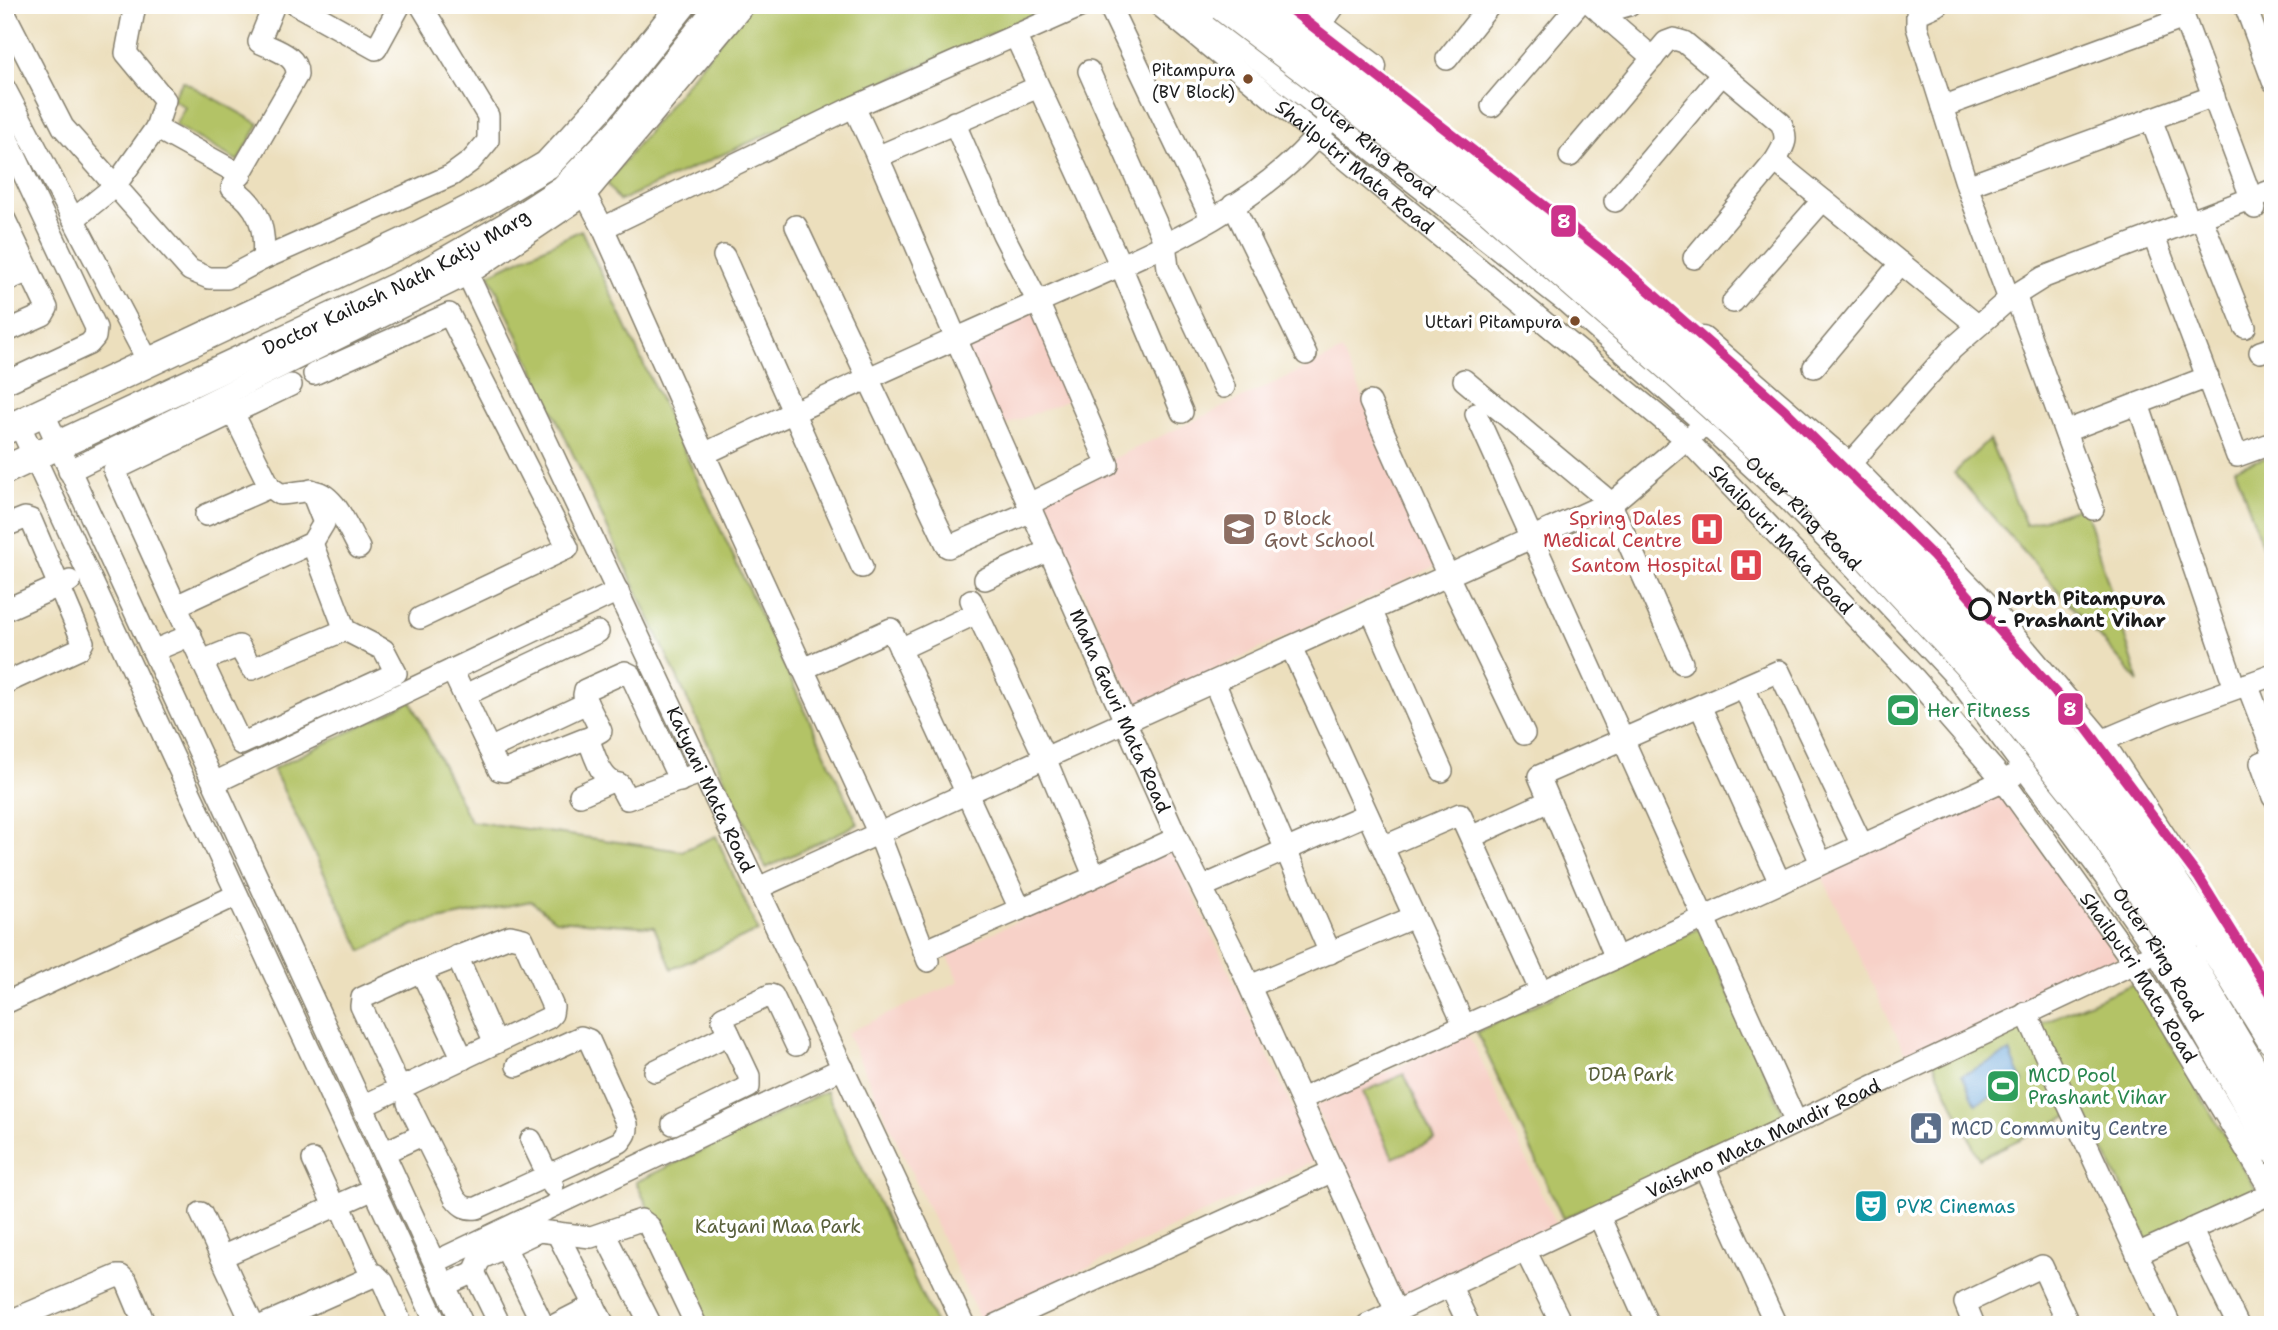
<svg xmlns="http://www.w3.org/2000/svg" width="2278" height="1330" font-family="'Shantell Sans',sans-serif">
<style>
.built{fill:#f7d1c8}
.green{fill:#b3c366;stroke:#687041;stroke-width:2}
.water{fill:#68a5d9;stroke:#42607a;stroke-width:2}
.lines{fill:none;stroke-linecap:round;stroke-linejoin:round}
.minor-casing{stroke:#847e6c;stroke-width:24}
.major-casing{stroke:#847e6c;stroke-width:31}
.highway-casing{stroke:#847e6c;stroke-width:34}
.minor{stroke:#fff;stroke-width:21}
.major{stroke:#fff;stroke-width:28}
.highway{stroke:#fff;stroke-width:32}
.highway-bridge-casing{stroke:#847e6c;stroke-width:34;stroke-linecap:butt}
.highway-bridge{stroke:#fff;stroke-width:32}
.metro-1-casing{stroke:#fff;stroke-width:16}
.metro-1{stroke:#cc338b;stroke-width:10}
.bus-dot{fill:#7a4b2a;stroke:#fff;stroke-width:2.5}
.stop-dot{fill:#fff;stroke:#1c1c1c;stroke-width:3.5}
.labels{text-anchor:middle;stroke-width:7;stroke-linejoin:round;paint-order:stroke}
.bus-label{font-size:17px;fill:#1c1c1c;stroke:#fff;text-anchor:end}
.street-label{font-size:19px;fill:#1c1c1c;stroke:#fff}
.education-label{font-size:19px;fill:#785e54;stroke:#fff;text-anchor:start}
.health-label{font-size:19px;fill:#be3a42;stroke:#fff;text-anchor:end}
.stop-label{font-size:19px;font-weight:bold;fill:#1c1c1c;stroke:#fff;text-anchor:start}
.leisure-label{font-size:19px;fill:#27864d;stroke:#fff;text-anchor:start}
.park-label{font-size:19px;fill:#585f3a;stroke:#fff}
.service-label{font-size:19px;fill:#4e5e75;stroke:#fff;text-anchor:start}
.culture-label{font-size:19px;fill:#0d838f;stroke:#fff;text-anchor:start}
.line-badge{stroke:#fff;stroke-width:2.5}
.badge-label{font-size:19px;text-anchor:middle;font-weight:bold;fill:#fff}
</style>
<rect width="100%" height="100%" fill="#fff"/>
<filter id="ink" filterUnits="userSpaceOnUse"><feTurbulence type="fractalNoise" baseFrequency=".0143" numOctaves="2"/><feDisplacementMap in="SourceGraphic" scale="14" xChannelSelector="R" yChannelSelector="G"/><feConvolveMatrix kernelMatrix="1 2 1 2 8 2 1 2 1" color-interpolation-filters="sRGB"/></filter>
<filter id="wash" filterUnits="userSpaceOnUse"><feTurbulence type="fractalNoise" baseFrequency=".00686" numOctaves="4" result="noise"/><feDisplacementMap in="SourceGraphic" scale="28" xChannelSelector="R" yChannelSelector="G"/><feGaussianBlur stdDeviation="1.57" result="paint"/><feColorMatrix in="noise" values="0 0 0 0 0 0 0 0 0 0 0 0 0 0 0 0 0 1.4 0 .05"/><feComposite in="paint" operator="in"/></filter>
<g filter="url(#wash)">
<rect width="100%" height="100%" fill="#ecdfbd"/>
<path class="built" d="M 1035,303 L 1079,396 L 995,429 L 959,338 Z
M 1342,351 L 1440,564 L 1136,707 L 1038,494 Z
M 2001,793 L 2118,959 L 1912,1068 L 1817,865 Z
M 1172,849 L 1317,1160 L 979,1318 L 847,1033 L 959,981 L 947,954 Z
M 1469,1034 L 1556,1225 L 1401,1296 L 1315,1106 Z"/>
<path class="green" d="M 749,5 L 1056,5 L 619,201 L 607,183 Z
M 183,81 L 259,124 L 238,161 L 175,125 L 185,107 L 172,99 Z
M 581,230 L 858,824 L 766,868 L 489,274 Z
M 1989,440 L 2026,525 L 2084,506 L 2139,682 L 1954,473 Z
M 2273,455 L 2273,577 L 2235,468 Z
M 411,701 L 470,821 L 682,851 L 716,836 L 758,931 L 672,969 L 654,927 L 555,920 L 531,901 L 414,925 L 362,951 L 273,769 Z
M 1699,928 L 1785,1116 L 1563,1219 L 1477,1032 Z
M 2135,983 L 2259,1195 L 2150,1245 L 2041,1023 Z
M 2026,1013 L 2074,1113 L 1979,1159 L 1931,1058 Z
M 1404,1074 L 1435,1140 L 1393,1158 L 1363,1092 Z
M 826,1091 L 936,1325 L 703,1325 L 636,1182 Z"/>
<path class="water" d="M 2010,1052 L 2023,1082 L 1976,1104 L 1962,1075 Z"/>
</g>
<g filter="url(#ink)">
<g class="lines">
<g class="minor-casing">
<g id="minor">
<path d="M 135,5 L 126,53 L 165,100 L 156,128"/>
<path d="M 297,5 L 376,49 L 400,5"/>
<path d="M 1109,5 L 1211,218"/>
<path id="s1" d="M 1159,5 L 1686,439 L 1914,678 L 2003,780 L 2134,963 L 2273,1194"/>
<path d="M 1592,5 L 1653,58"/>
<path d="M 1937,5 L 1917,14 L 1917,27 L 1967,186 L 2009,299"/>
<path d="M 2245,5 L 2273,81"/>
<path d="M 2180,7 L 2255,208"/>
<path d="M 1601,13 L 1629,5"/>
<path d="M 5,14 L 63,127 L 190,270 L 209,278 L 227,278 L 263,259 L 452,175 L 471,161 L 488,141 L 488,116 L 421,5"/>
<path d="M 1319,27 L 1335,5"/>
<path d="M 1015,35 L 1120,264 L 1182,412"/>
<path d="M 1447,59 L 1490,5"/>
<path d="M 1089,71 L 1165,243 L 1168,268 L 1224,387"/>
<path d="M 5,89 L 149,363"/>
<path d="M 1492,106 L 1578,5"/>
<path id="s2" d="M 854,107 L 884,171 L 995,429 L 1177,838 L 1235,954 L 1396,1311"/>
<path d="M 1942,107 L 2184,18"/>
<path d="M 2151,119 L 2189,221"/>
<path d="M 954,122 L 1003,234 L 1038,302 L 1108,465 L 1029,504"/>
<path d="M 5,134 L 96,328 L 95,337 L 89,344 L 5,383"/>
<path d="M 1570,156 L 1666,42 L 1674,39 L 1684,42 L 1781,123 C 1789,140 1784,146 1775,161 L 1694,258"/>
<path d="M 877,157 L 1038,87"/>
<path d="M 1775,161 L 1977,325"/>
<path d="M 576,177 L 603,228 L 704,454 L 879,834 L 928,961"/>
<path d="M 1967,186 L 2214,96"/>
<path d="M 1615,201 L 1722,74"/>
<path d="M 1233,205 L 1306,354"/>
<path d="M 74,219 L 115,186 L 156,128 L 241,175"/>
<path d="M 5,220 L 47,308 L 43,315 L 5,332"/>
<path d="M 796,226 L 948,547 L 1032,511"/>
<path d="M 2205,227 L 2245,327"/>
<path d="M 603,228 L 849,109 L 1084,5"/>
<path d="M 2157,245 L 2237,456 L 2273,443"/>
<path id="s3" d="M 458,254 L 964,1325"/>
<path d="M 724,256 L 862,567"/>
<path d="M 263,259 C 266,228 259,205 232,188 L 297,75 C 298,55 275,50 259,42 L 274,5"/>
<path d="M 5,281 L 29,271"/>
<path d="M 1733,302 L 1823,200"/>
<path d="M 2018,303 L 2093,509"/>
<path d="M 2260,352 L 2273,348"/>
<path d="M 1814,367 L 1901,263"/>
<path d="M 314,374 L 449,314 L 568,548 L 420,618"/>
<path d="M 1464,380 L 1610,502 L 1682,663"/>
<path d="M 291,385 L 114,470 L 176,606 L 312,543 L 324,523 L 311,490"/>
<path d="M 227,401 L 270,487 L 280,494 C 290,494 299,491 309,491 C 334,489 348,529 359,548"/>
<path d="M 1370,402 L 1448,576 L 1524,734"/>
<path d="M 2138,404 L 2235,688"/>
<path d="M 43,412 L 463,1325"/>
<path d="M 1476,414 L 1796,1122"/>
<path d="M 19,424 L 437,1325"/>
<path d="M 2066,431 L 2208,377"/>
<path d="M 704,454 C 811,403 920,355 1029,306 C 1132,259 1253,217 1326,125"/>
<path d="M 1848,466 L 1952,349 L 2009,299 L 2044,277 L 2273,190"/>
<path d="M 69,471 L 468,274 L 585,195 L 744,5"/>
<path d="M 206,515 L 270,487"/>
<path d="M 5,526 L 25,518 L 31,520 L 83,642 L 79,649 L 5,683"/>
<path d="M 985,579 L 1050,550"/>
<path d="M 176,606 L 241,744 L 396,673 L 384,650 L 345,630 L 312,543"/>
<path d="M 5,610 L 70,581"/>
<path d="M 1371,610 L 1442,771"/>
<path d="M 1291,647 L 1464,1025"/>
<path d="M 900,649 L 977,613"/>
<path d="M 153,651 L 191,635"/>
<path d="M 202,661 L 239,646 L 252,669 L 345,630"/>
<path d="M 803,669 L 891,629 L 1020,909"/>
<path d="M 452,670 L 499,770 L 504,771 L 585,739 L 589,741 C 595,755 601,782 619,784 L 627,799 L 703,772"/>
<path d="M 1214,682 L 1330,953"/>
<path d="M 2247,684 L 2273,752"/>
<path d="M 1744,687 L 1821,863"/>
<path d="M 465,695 L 598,632"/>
<path d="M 1700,706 L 1780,883"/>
<path d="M 587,739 L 601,731 L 587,703"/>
<path d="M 2099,742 L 2165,714 L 2273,675"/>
<path d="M 489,749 L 587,703 L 584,695 L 585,690 L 625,672 L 631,675 L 680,781"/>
<path d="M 2273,758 L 2261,763 L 2273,797"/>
<path d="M 214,783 L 618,591"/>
<path d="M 580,795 L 610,782"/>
<path d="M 1471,837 L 1549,801"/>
<path d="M 1383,847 L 1460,814 L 1541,992"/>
<path d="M 1089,879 L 1177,838"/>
<path d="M 1202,887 L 1367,814"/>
<path d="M 758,888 L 1617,499 L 1697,431"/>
<path d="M 924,951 L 1089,879 L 1093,873 L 1045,758 L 971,600"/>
<path d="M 457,956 L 495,1043"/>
<path d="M 1616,958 L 1539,776 L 1779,671 L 1862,845"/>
<path d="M 421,971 L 463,1059"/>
<path d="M 1250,986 L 1414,917"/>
<path d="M 5,1003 L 237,895"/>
<path d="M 2026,1013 L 2170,1325"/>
<path d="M 655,1071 L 729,1034"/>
<path d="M 1301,1099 L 1616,958 L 2013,776"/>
<path d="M 408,1103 L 455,1198 C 462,1207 466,1209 477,1208 L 620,1142 C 625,1136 628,1132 627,1124 L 589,1040 L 581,1037 L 517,1066"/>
<path d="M 363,1106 L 548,1018 L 552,1014 L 553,1007 L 523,939 L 510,936 L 421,971 L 362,998 L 361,1006 L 400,1089"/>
<path d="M 673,1124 L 749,1087 L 749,1076 L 723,1021 L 723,1017 L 770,995 L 773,996 L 796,1045"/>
<path d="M 531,1140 L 553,1186"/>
<path d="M 385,1152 L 424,1134"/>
<path d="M 313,1160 L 334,1206"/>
<path d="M 1704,1166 L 1776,1325"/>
<path d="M 339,1204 L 371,1275"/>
<path d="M 201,1213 L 253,1325"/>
<path d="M 1599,1216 L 1648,1325"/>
<path d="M 2191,1229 L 2238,1325"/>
<path d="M 557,1233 L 604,1325"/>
<path d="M 604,1233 L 651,1325"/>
<path d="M 505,1247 L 543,1325"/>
<path d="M 1525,1250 L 1562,1325"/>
<path d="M 2137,1254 L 2272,1193"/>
<path d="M 221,1257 L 374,1189"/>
<path d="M 435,1262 L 843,1068"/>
<path d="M 474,1272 L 480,1259 L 539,1231 L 591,1237 L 641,1220 L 649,1226 L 696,1325"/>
<path d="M 445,1285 L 474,1272 L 500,1325"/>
<path d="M 1450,1285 L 1469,1325"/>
<path d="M 5,1323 L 117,1276 L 121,1276 L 127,1282 L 145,1325"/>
<path d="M 263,1325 L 376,1275 L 383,1282 L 402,1325"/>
<path d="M 555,1325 L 594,1305"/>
<path d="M 996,1325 L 1333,1171"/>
<path id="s4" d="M 1367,1325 L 2147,957"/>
<path d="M 1974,1325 L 1965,1303 L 2042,1266 L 2069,1325"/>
</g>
</g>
<g class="major-casing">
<g id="major">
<path id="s5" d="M 1194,5 L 1568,299 L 1725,437 L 1788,495 L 1843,551 L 1961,677 L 2110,878 L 2160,951 L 2273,1149"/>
<path d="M 1298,11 L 1372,67"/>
<path d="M 1702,341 L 1855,473 L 1982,603 L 2099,742 L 2210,911"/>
<path d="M 5,430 L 407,241 L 488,200 L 547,165 L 598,110 L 682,5"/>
<path id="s6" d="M 5,470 L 422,275 L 506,227 L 564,189 L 622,128 L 721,5"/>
</g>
</g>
<g class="highway-casing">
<path id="highway" d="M 2209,936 L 2273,1039
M 2184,956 L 2273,1106"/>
</g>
<use href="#minor" class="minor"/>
<use href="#major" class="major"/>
<use href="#highway" class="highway"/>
<g class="highway-bridge-casing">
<path id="highway-bridge" d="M 1223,5 L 1490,208 L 1674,369 L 1810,492 L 2000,697 L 2096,817 L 2184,956
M 1265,5 L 1509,191 L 1693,351 L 1827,475 L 2015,680 L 2117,802 L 2209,936"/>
</g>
<use href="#highway-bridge" class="highway-bridge"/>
<g class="metro-1-casing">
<path id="metro-1" d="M 1285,5 L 1613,259 L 1784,409 L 1933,556 L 2081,721 L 2199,878 L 2273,997"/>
</g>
<use href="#metro-1" class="metro-1"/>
</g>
</g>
<defs>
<g id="school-square" transform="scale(1.75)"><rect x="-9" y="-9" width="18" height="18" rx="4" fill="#8d6e63" stroke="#fff"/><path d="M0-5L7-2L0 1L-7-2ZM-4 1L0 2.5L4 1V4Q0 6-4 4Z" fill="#fff"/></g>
<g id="hospital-square" transform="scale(1.75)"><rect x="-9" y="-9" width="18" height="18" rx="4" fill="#e0444e" stroke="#fff"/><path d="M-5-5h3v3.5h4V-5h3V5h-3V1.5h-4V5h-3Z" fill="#fff"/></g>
<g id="stadium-square" transform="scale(1.75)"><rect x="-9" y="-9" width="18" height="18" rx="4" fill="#2e9e5b" stroke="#fff"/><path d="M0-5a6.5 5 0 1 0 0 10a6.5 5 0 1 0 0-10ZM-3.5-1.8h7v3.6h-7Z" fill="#fff"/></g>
<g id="civic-square" transform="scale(1.75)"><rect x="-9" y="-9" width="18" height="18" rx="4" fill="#5c6f8a" stroke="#fff"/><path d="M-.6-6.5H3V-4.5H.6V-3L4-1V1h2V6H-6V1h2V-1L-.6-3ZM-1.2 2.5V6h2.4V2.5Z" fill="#fff"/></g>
<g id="theatre-square" transform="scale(1.75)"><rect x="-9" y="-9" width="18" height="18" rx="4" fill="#0f9aa8" stroke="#fff"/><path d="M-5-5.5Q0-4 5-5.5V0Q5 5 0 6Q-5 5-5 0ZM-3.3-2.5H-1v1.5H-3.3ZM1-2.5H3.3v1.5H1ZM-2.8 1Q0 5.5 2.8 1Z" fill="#fff"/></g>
</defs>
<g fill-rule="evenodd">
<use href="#school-square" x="1239" y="529"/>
<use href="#hospital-square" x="1707" y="529"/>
<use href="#hospital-square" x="1746" y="565"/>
<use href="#stadium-square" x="1903" y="710"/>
<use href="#stadium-square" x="2003" y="1086"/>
<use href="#civic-square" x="1926" y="1128"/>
<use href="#theatre-square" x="1871" y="1206"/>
</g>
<g class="bus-dot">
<circle cx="1248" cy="79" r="6"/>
<circle cx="1575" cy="321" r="6"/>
</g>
<circle class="stop-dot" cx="1980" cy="609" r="10"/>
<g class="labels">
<g class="bus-label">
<text x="1235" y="76">Pitampura<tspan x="1235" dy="22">(BV Block)</tspan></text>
<text x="1562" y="328">Uttari Pitampura</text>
</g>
<g class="street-label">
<text dy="7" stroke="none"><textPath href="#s5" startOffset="228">Outer Ring Road</textPath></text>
<text dy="7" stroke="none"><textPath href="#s1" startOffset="254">Shailputri Mata Road</textPath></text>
<text dy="7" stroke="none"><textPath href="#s6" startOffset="434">Doctor Kailash Nath Katju Marg</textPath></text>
<text dy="7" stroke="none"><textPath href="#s5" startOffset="794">Outer Ring Road</textPath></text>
<text dy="7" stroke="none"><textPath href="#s1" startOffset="821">Shailputri Mata Road</textPath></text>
<text dy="7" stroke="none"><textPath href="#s2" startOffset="660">Maha Gauri Mata Road</textPath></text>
<text dy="7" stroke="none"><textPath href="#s3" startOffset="592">Katyani Mata Road</textPath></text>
<text dy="7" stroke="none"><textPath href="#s5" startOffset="1362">Outer Ring Road</textPath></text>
<text dy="7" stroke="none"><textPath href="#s1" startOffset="1388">Shailputri Mata Road</textPath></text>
<text dy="7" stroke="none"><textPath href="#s4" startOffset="438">Vaishno Mata Mandir Road</textPath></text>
</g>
<g class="education-label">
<text x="1264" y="525">D Block<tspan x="1264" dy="22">Govt School</tspan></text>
</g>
<g class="health-label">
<text x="1682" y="525">Spring Dales<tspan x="1682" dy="22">Medical Centre</tspan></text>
<text x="1722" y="572">Santom Hospital</text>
</g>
<g class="stop-label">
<text x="1997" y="605">North Pitampura<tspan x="1997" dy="22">- Prashant Vihar</tspan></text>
</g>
<g class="leisure-label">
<text x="1927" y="717">Her Fitness</text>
<text x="2028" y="1082">MCD Pool<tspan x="2028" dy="22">Prashant Vihar</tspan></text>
</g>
<g class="park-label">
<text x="1631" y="1081">DDA Park</text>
<text x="778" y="1233">Katyani Maa Park</text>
</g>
<g class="service-label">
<text x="1951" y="1135">MCD Community Centre</text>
</g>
<g class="culture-label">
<text x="1896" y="1213">PVR Cinemas</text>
</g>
</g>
<g class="line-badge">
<rect x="1550" y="204" width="27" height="34" rx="7" fill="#cc338b"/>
<rect x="2057" y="692" width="27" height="34" rx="7" fill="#cc338b"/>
</g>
<g class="badge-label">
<text x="1564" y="228">8</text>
<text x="2070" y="716">8</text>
</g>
<rect width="2278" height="1330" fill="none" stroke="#fff" stroke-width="28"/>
</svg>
